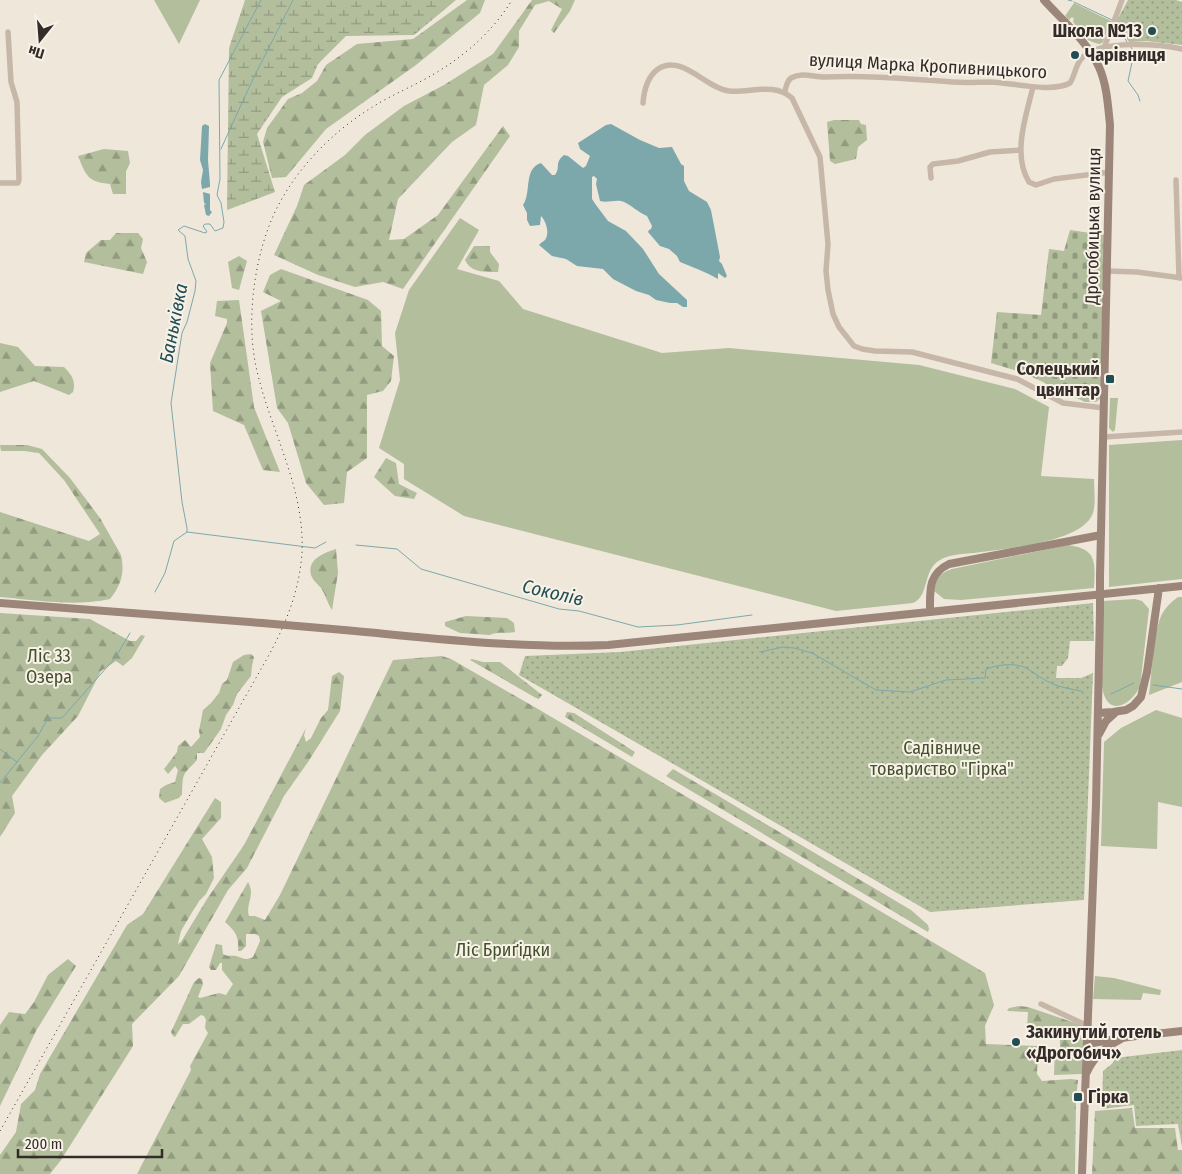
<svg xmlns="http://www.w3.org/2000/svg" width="1182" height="1174" font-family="'Fira Sans Condensed',sans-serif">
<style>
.grass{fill:#b2be9c}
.forest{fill:url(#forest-firs)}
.wetland{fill:url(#wetland-marsh)}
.cemetery{fill:url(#cemetery-stones)}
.park{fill:url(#park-dots)}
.water{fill:#7ca8ab}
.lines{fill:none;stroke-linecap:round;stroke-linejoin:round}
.stream{stroke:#7ca8ab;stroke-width:1}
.street{stroke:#c7b7a8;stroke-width:5.5}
.secondary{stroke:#9b8679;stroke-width:8}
.rail{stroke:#342c28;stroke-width:1;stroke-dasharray:1 4;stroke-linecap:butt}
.secondary-bridge{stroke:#9b8679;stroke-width:8}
.poi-dot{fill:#204e53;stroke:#f8f1e7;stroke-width:2}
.labels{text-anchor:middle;stroke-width:4;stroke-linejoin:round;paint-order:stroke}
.poi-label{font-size:18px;font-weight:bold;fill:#342c28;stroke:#f8f1e7;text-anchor:start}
.street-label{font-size:18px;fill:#342c28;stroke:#f8f1e7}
.park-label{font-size:18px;fill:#43512d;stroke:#f8f1e7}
.water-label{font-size:19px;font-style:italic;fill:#204e53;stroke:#f8f1e7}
</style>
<defs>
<pattern id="forest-firs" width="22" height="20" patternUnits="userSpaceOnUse" patternTransform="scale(1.25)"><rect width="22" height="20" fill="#b2be9c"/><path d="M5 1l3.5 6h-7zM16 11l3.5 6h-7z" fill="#929b7f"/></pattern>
<pattern id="wetland-marsh" width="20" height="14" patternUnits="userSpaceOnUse" patternTransform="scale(1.25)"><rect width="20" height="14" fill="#b2be9c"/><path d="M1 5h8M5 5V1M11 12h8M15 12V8" fill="none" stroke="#929b7f"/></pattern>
<pattern id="cemetery-stones" width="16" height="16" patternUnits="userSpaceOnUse" patternTransform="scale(1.25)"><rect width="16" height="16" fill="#b2be9c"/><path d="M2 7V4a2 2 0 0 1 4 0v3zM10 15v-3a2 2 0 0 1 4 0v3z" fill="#929b7f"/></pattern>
<pattern id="park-dots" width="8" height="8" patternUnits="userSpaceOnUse" patternTransform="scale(1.25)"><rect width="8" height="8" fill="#b2be9c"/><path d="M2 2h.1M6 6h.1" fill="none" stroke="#929b7f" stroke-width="1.8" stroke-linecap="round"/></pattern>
</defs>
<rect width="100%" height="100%" fill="#f0e7db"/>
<path class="grass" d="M 154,0 L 200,0 L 179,44 Z
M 1074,3 L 1111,21 L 1103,42 L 1100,44 C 1085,41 1080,35 1073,21 L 1074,19 L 1072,17 L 1069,20 L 1065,16 Z
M 460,218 L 479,230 L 457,269 L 499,281 L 523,309 L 662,353 L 729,348 L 919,365 L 1015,389 L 1049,407 L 1041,476 L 1094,479 C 1094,490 1096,503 1093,513 C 1083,543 1002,549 974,553 C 963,554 950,554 940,560 C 922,570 930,596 913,603 L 836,611 L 464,516 L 404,479 L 404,464 L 379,448 L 400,380 L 395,333 L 409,290 Z
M 1110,398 L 1118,398 L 1115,430 L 1113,432 L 1109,428 Z
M 1182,440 L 1182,579 L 1109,587 L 1109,445 Z
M 1068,545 C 1098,549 1095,563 1094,588 L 961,600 L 944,599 L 934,591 C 936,578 940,573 952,569 Z
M 1178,597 L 1182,597 L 1182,682 L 1149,695 C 1152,674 1153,632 1162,614 C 1166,607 1171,602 1178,597 Z
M 1135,599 L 1142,601 L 1149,609 L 1140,687 C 1128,709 1105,716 1102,685 L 1103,601 Z
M 1156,710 L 1182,718 L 1182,807 L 1158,802 L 1157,849 L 1101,846 L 1104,742 L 1121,728 Z
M 1095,976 L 1114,978 L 1161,990 L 1160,995 L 1143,993 L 1141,1000 L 1093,999 Z"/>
<path class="forest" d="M 467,0 L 485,0 L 480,13 L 416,65 L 326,129 L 286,177 L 272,178 L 263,142 L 267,128 L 288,99 L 302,93 L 317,81 L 326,65 L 357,44 L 413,39 Z
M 532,0 L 575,0 L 570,11 L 554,33 L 551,30 L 562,9 L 549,1 L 535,5 L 519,31 L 519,47 L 508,65 L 484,85 L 476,125 L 452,142 L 398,199 L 389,240 L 404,239 L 438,215 L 503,126 L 510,136 L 403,289 L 383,282 L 355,287 L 318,275 L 274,255 L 297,206 L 304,185 L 345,155 L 365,135 L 404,106 L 444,85 L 493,54 Z
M 834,120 L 859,120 L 861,124 L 866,125 L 867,140 L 858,147 L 856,159 L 835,164 L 830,161 L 827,122 Z
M 104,149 L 128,151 L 130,163 L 126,171 L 126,194 L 113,194 L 110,184 C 88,182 86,176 78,156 Z
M 116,233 L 138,233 L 143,239 L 141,248 L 147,262 L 143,274 L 84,262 L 86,253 L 101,240 L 110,240 Z
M 474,246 L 490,246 L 490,252 L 499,264 L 498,272 C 485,272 471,273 465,260 Z
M 239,256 L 247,261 L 239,290 L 232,288 L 228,262 Z
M 281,269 L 368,300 L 381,311 L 382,346 L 394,356 L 391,381 L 383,391 L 367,395 L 367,458 L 347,472 L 344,503 L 324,505 L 306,483 L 288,423 L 277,408 L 261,311 L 281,301 L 263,292 L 270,275 Z
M 239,300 L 254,407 L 280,472 L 263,470 L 244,425 L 213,411 L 210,363 L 227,323 L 227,319 L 215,316 L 217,301 Z
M 0,343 L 18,347 L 35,366 L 64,367 C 72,375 76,381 73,392 L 69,395 L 34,381 L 0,392 Z
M 0,445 L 27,445 L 42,449 L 70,478 L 100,518 L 121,555 C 125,573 121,585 110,599 C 75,607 36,600 0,597 L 0,512 L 89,541 L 100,534 L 64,480 L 39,453 L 24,451 L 1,451 Z
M 386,458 L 396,463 L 399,484 L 417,493 L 414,499 L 395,496 L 374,477 Z
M 336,549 L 338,573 L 332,610 C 327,603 326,595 321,588 C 318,584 313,581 311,575 C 307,559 324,553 336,549 Z
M 0,613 L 90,619 L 130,641 L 136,641 L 141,635 L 145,636 L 132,658 L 123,666 L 116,661 L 101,671 L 78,716 L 42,755 L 12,796 L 15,813 L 0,837 Z
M 466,616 L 507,618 L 514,623 L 515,632 C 507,634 497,631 490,635 L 460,633 L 445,626 L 445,622 Z
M 251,654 L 254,657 L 252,666 L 251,676 L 237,694 L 233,705 L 226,715 L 221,729 L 204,753 L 197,753 L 197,760 C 182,776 183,772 182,794 L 179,798 L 165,803 L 159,798 L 160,789 L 166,785 L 175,782 L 178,770 L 175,766 L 168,774 L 164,769 L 177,752 L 178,746 L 185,740 L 191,747 L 200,737 L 199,731 L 203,710 L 211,703 L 219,693 L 222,684 L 227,680 L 233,662 L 244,655 Z
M 442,656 L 451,659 L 538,709 L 985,973 L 994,1005 L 985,1026 L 986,1044 L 1038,1046 L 1037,1074 L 1042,1081 L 1071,1079 L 1078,1080 L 1076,1100 L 1075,1174 L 137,1174 L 191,1070 L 190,1066 L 208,1033 L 205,1028 L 206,1020 L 204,1016 L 201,1015 L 189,1024 L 183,1024 L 175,1037 L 173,1036 L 171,1032 L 194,982 L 199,978 L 202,979 L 203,984 L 198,997 L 200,998 L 219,993 L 226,995 L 233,984 L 222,970 L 222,963 L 220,963 L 216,970 L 211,970 L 209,967 L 216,944 L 222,945 L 223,954 C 228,957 231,955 236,956 C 243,958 246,961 253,957 L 260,941 L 259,936 L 255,934 L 246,934 L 246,946 L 241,951 L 238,951 C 239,936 236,932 225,922 L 248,882 C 256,896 245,904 249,916 L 255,916 L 265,920 L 280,895 L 393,660 Z
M 472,659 L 483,662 L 500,662 L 542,695 L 539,699 L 536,698 L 470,660 Z
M 339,672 L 344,676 L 340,711 L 308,762 L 284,796 L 247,868 L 228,890 L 179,976 L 132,1024 L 133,1046 L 61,1160 L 50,1174 L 0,1174 L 0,1155 L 16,1132 L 21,1104 L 35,1090 L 40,1074 L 127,925 L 143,914 L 215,798 L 221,802 L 221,818 L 202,839 L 212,857 L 214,878 L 206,894 L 199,901 L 191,914 L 181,931 L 178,944 L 181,942 L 207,899 L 244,845 L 306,728 L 304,735 L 306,742 L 311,738 L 321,718 L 328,710 L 332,676 Z
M 567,712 L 574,713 L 635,752 L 632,757 L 565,717 Z
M 673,769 L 911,910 L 928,925 L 929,929 L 928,932 L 666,776 Z
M 68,959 L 76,966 L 36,1031 L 0,1106 L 0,1025 L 9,1012 L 25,1014 L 34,1002 L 48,975 Z
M 1019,1006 L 1028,1007 L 1084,1026 L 1082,1074 L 1054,1075 L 1055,1051 L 1060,1051 L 1060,1029 L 1027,1028 L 1028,1012 L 1007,1011 L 1009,1008 Z
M 1132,1108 L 1135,1128 L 1175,1128 L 1178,1150 L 1182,1150 L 1182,1174 L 1092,1174 L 1095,1111 Z"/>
<path class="wetland" d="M 245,0 L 456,0 L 414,35 L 346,36 L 318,64 L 312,78 L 282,97 L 257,134 L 275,192 L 227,210 L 229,48 Z"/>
<path class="cemetery" d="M 1070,230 L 1104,235 L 1100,399 L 1096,402 L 1085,402 L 1024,373 L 991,363 L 997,312 L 1041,315 L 1049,249 L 1064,251 Z"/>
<path class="park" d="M 1128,0 L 1176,0 L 1182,2 L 1182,45 L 1147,41 L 1129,42 L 1116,22 Z
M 1093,603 L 1094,641 L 1070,641 L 1068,658 L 1062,666 L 1057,666 L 1056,678 L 1081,678 L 1093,673 L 1084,900 L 930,912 L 519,675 L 525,656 L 620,652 Z
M 1182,1050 L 1182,1147 L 1178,1124 L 1136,1126 L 1134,1105 L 1102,1109 L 1103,1071 L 1113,1063 L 1115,1058 Z"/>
<path class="water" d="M 205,124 L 209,126 L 208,160 L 210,184 L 210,187 L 202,189 L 201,182 L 203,170 L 200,160 L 202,126 Z
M 611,124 L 640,140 L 659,148 L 672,147 L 681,164 L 684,166 L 684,181 L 689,191 L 707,202 L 711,210 L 720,257 L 719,261 L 722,264 L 727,276 L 725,278 L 718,273 L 718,279 C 706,272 692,267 680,262 L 677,256 L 669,249 L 660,246 L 648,232 L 649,230 L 651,229 L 652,226 L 647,216 C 639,213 629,203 621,201 C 614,200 607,203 600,201 L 596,184 L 597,179 L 594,176 L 592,177 L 592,199 L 596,205 L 608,221 L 626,231 L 643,249 L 659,274 L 687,300 L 687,307 L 683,307 L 677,303 L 670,303 L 656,300 L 649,295 L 636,291 L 613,279 L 603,269 L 577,266 L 566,259 L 552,256 L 539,245 C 540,243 543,242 545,240 C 550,233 546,221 541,216 L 540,225 L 530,226 L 527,220 L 527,213 L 523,205 C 532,192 523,169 541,163 L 552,175 L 555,175 C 561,167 554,163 564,155 L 568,156 L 583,168 L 586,166 L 590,156 L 580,149 L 578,143 L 606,125 Z
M 203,192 L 210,194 L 210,210 L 212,212 L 209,216 L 206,215 L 204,205 L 206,204 L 204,203 Z"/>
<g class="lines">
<path class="stream" d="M 1068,0 L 1072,1
M 1074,2 L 1112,20
M 1116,24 L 1127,42
M 1131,47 L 1134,53 L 1128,81 L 1138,95 L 1140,101
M 221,149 L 252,81 L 293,0
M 187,532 L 315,548 L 326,542
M 356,545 L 397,549 L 421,569 L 559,609 L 579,611 L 638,627 L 677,625 L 752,615
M 155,592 L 165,573 L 174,541 L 187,532 L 187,528 L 182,502 L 171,403 L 182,333 L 187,322 L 195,291 L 196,281 L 188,259 L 185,236 L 178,230 L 184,226 L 205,233 L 207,232 L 203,226 L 205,224 L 210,224 L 215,231 L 223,228 L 224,222 L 221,203 L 217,195 L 220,179 L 219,80 L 261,0
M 760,652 L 783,647 L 794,648 L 812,653 L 876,690 L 910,692 L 946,680 L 985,678 L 986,669 C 998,665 1014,662 1026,668 C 1035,673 1043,680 1053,684 C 1062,688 1072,689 1081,691
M 1153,685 L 1182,689
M 1111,694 L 1134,683
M 0,749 L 17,762
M 0,783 L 38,736 L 48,718 L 62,718 L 115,658 L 130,633"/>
<path class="street" d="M 1104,48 L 1122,0
M 1033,87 C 1026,116 1012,154 1029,182 L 1036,185 L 1054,179 L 1110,172
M 785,91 C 786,87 787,81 791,78 C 802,72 813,77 825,77 C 868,75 910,79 953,82 C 966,83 979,82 991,82 C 1013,83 1052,93 1070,83 C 1076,74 1075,63 1084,56 C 1102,40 1159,44 1182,49
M 643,103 C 644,90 647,77 658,69 C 681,53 707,89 729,91 C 750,93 774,82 792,98 L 820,157 L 828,244 L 826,271 L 828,290 L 833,314 L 839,327 L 854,346 L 862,349 L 875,351 L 912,352 L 1017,379 L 1063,403 L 1104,408
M 931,178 L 930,167 L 933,164 L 958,161 L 990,152 L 1021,150
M 1176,180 L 1179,278
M 0,183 L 18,183 L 19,180 L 17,102 L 11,82 L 8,32
M 1107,271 L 1137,272 L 1182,278
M 1104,437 L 1182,432
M 1041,1004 L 1088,1026"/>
<path class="secondary" d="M 1044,0 C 1063,21 1087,41 1099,67 C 1107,85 1108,106 1110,125 L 1100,577
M 0,603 L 262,623
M 930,611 C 930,591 928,574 949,564 L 1101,535
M 344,630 C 432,638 520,649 608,645 L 1182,586
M 1098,713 L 1113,712 L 1126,710 L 1133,706 L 1141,697 L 1147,672 L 1159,588
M 1099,734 L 1106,721 L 1116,712
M 1087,1044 L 1128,1037 L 1182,1031
M 1087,1072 C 1094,1056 1106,1047 1121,1039
M 1082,1174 L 1096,804 L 1100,610"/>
<path class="rail" d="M 0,1131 L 261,669 C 282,633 299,596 302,553 C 305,488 271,432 257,371 C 246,325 253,265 271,221 C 290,175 329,134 371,108 C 391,95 414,86 434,74 C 466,55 493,31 512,0"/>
<path class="secondary-bridge" d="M 1100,610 L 1100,577
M 262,623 L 344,630"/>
</g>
<g class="poi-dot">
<circle cx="1152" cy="31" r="5"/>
<circle cx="1075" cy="55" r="5"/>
<rect x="1105" y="374" width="10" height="10" rx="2.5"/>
<circle cx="1016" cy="1042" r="5"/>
<rect x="1073" y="1092" width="10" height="10" rx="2.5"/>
</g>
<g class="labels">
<g class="poi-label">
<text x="1142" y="37" text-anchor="end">Школа №13</text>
<text x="1085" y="61">Чарівниця</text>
<text x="1100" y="375" text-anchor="end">Солецький<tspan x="1100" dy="21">цвинтар</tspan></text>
<text x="1026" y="1038">Закинутий готель<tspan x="1026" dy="21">«Дрогобич»</tspan></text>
<text x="1088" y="1103">Гірка</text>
</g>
<g class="street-label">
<text transform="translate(928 66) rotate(3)" y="6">вулиця Марка Кропивницького</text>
<text transform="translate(1093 226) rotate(-89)" y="6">Дрогобицька вулиця</text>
</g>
<g class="park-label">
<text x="49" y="662">Ліс 33<tspan x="49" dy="21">Озера</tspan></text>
<text x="942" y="754">Садівниче<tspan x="942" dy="21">товариство "Гірка"</tspan></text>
<text x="503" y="956">Ліс Бриґідки</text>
</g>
<g class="water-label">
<text transform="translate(173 323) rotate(-79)" y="7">Баньківка</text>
<text transform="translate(553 592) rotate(13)" y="7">Соколів</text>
</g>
</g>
<g transform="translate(40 40) rotate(197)" stroke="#f8f1e7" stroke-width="4" paint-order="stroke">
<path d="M0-4L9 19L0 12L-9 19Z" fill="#342c28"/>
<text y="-8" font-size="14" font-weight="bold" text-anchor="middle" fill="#342c28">Пн</text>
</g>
<path d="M18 1149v8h144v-8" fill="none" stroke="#342c28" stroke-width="2.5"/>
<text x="25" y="1149" font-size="15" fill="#342c28" stroke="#f8f1e7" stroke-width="4" paint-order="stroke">200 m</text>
</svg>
